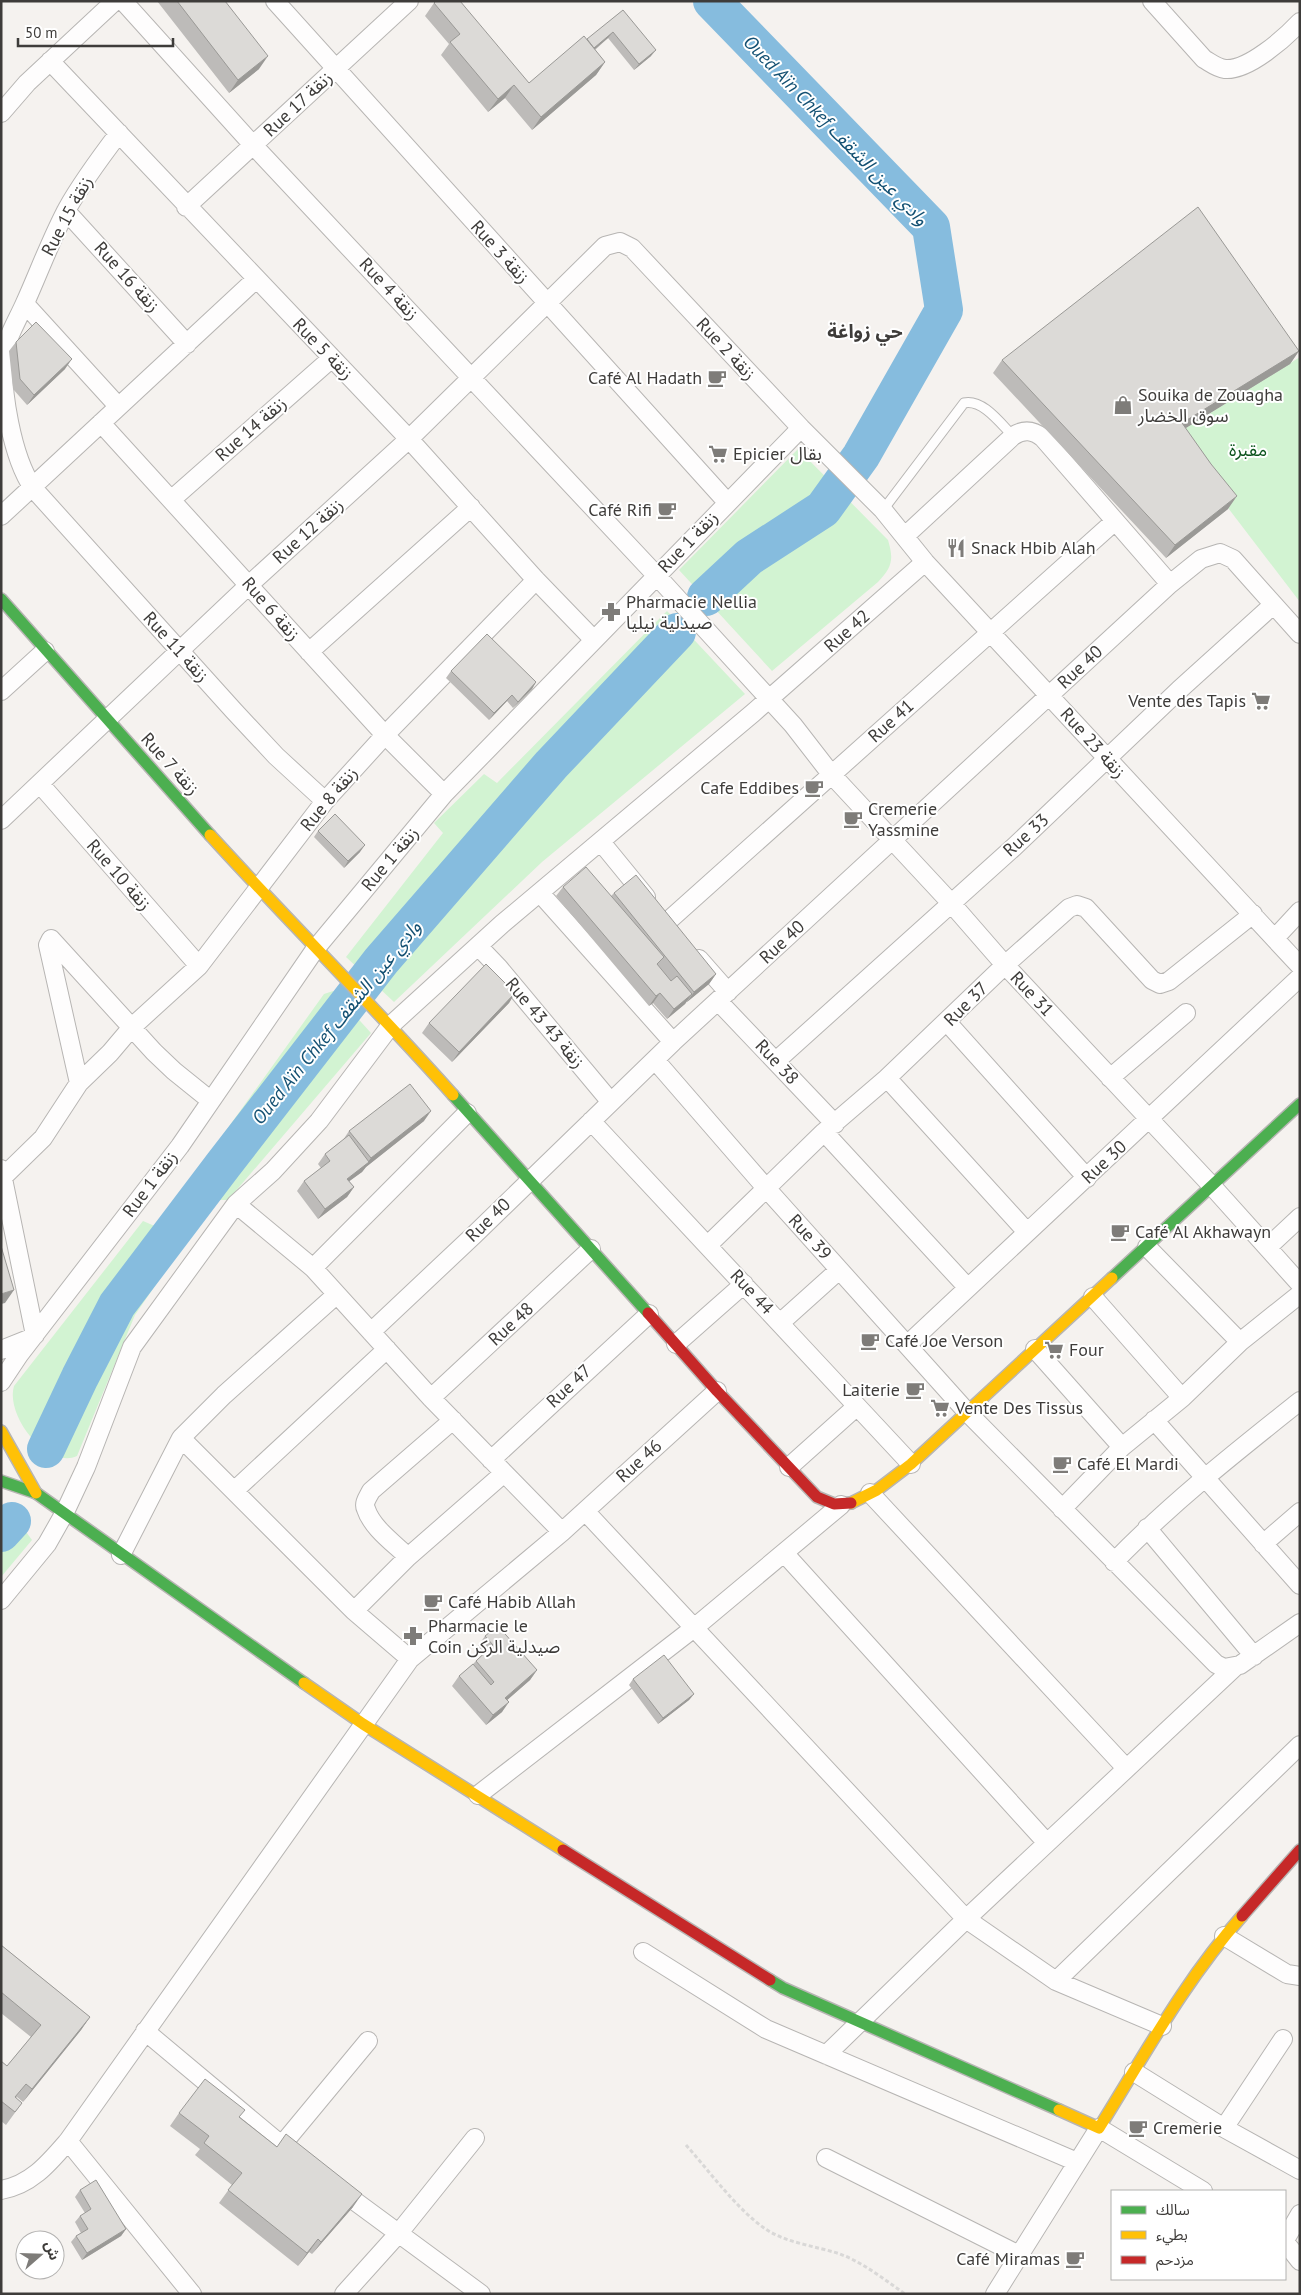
<svg xmlns="http://www.w3.org/2000/svg" width="1301" height="2295" font-family="'PT Sans','Noto Sans Arabic',sans-serif">
<style>
.green{fill:#d2f3d2}
.lines{fill:none;stroke-linecap:round;stroke-linejoin:round}
.river{stroke:#86bcde;stroke-width:38}
.lane-casing{stroke:#b7b5b3;stroke-width:11}
.street-casing{stroke:#b7b5b3;stroke-width:20}
.fast-casing{stroke:#b7b5b3;stroke-width:14}
.slow-casing{stroke:#b7b5b3;stroke-width:14}
.jam-casing{stroke:#b7b5b3;stroke-width:14}
.path{stroke:#d9d8d7;stroke-width:3;stroke-dasharray:4 2.5;stroke-linecap:butt}
.lane{stroke:#fefdfd;stroke-width:9}
.street{stroke:#fefdfd;stroke-width:18}
.fast{stroke:#4caf50;stroke-width:11}
.slow{stroke:#ffc107;stroke-width:11}
.jam{stroke:#c62828;stroke-width:11}
.wall{fill:#bdbbb9}
.shaded-wall{fill:#9a9996}
.building{fill:#dcdad7;stroke:#9a9996}
.labels{text-anchor:middle;stroke-width:4;stroke-linejoin:round;paint-order:stroke}
.street-label{font-size:18px;fill:#3e3c3a;stroke:#fff}
.poi-label{font-size:18px;fill:#3e3c3a;stroke:#fff;text-anchor:start}
.park-label{font-size:18px;fill:#0c541e;stroke:#fff}
.water-label{font-size:19px;font-style:italic;fill:#145173;stroke:#fff}
.neighbourhood-label{font-size:19px;font-weight:bold;fill:#3e3c3a;stroke:#fff}
</style>
<rect width="100%" height="100%" fill="#f5f2ef"/>
<path class="green" d="M 1300,357 L 1300,602 L 1173,436 Z
M 798,449 L 888,540 C 894,560 892,567 878,582 L 772,671 L 679,570 Z
M 667,611 L 745,694 L 542,862 L 394,1002 L 346,957 L 443,833 L 434,823 L 484,774 L 497,783 Z
M 333,991 L 371,1033 L 228,1200 L 214,1200 L 135,1315 L 77,1456 C 47,1470 5,1415 14,1386 L 143,1221 L 157,1227 L 324,994 Z
M 1,1513 L 24,1529 L 32,1540 L 1,1577 Z"/>
<g class="lines">
<path class="river" d="M 706,597 L 749,557 L 823,509 L 861,456 L 944,310 L 931,227 L 712,1
M 46,1449 L 80,1377 L 117,1305 L 223,1165 L 381,961 L 551,765 L 677,632
M 1,1533 L 12,1521"/>
<g class="lane-casing">
<path id="lane" d="M 883,510 L 964,403 C 983,399 1000,423 1013,436"/>
</g>
<g class="street-casing">
<path id="street" d="M 123,1 L 253,145 L 656,575 L 793,725 L 831,774 L 951,903 L 1005,965 L 1212,1186 L 1300,1284
M 275,1 L 727,502
M 1152,1 L 1204,59 C 1211,63 1217,68 1225,69 C 1248,71 1285,38 1300,22
M 50,61 L 409,439 L 536,580 L 594,640
M 1,113 L 27,83 L 115,1
M 119,133 C 100,158 82,182 67,209 C 51,239 39,272 25,303 C 18,319 8,335 4,352 C 0,389 12,457 33,488 L 234,711 L 276,756 L 325,801
M 186,207 L 409,1
M 66,211 L 187,344
M 25,304 L 118,406
M 101,423 L 385,735 L 444,794
M 171,500 L 332,358
M 1,516 L 256,279
M 905,536 L 1013,436 C 1024,429 1033,430 1043,438 L 1170,584
M 309,652 L 471,507
M 1,691 L 45,651
M 40,784 L 199,966
M 1,820 L 250,584 L 409,439 L 605,246 L 620,242 L 632,248 L 801,428 L 883,510 L 925,562 L 1300,966
M 601,842 L 646,897
M 540,893 L 673,1042
M 667,922 L 1115,521
M 1275,938 L 1300,911
M 478,946 L 499,968 L 610,1101
M 699,959 L 728,992
M 718,1001 L 835,1124
M 947,1022 L 1087,1178
M 655,1060 L 766,1188 L 967,1412 L 1216,1664 L 1224,1668 L 1240,1665 L 1300,1623
M 776,1061 L 1014,847 L 1179,690 L 1273,605
M 887,1078 L 1027,1232
M 1110,1078 L 1186,1013
M 79,1083 L 48,945 L 51,939 L 154,1052 L 174,1071 L 210,1100
M 591,1121 L 911,1464
M 824,1132 L 968,1288
M 1,1169 L 35,1335
M 3,1177 L 43,1138 L 79,1083 L 110,1053 L 132,1027 L 199,966 L 325,801 L 385,735 L 536,580
M 236,1204 L 313,1268 L 431,1398 L 562,1532
M 708,1245 L 824,1132 L 887,1078 L 1005,965 L 1069,908 L 1077,905 L 1086,908 L 1152,980 L 1160,984 L 1169,981 L 1253,914
M 1147,1247 L 1240,1342
M 1268,1247 L 1300,1217
M 313,1268 L 467,1113
M 336,1295 L 224,1395 L 181,1438 L 354,1611 L 410,1659 L 562,1532 L 717,1391
M 1093,1297 L 1182,1398
M 780,1323 L 839,1270
M 371,1332 L 474,1235 L 673,1042 L 1170,584 L 1201,559 L 1220,553 L 1233,559 L 1300,634
M 676,1344 L 744,1284
M 907,1345 L 1300,977
M 1035,1349 L 1122,1447
M 1,1350 L 31,1338
M 1,1382 L 19,1355 L 180,1146 L 316,948 L 444,794 L 801,428
M 431,1398 L 591,1249
M 1154,1420 L 1300,1585
M 491,1460 L 649,1314
M 789,1467 L 856,1407
M 234,1491 L 387,1349
M 870,1493 L 1126,1768
M 1062,1509 L 1122,1447 L 1182,1398 L 1240,1342 L 1300,1294
M 585,1511 L 966,1919 L 1056,1981 L 1162,2026
M 1147,1528 L 1254,1656
M 1263,1544 L 1300,1512
M 785,1554 L 1047,1843
M 121,1555 L 181,1438
M 408,1557 C 395,1544 372,1528 366,1509 C 363,1503 368,1497 371,1491 L 453,1420
M 1114,1562 C 1171,1503 1236,1452 1300,1401
M 1,1600 L 47,1544 L 64,1514 L 86,1467 L 132,1347 L 236,1204 L 273,1171 L 319,1121 L 391,1025 L 502,924 L 753,713 L 925,562
M 354,1611 L 408,1557 L 503,1474
M 478,1795 L 694,1628 L 841,1505
M 1224,1936 L 1287,1974 L 1300,1976
M 643,1952 L 766,2029 L 1077,2162
M 1056,1981 L 1300,1745
M 145,2031 L 298,2159
M 826,2055 L 966,1919 L 1235,1667
M 1134,2072 L 1224,2128 L 1300,2170
M 1224,2128 L 1283,2039
M 68,2141 L 192,2294
M 281,2146 L 368,2041
M 826,2158 L 1019,2255
M 337,2188 L 481,2294
M 1,2190 C 31,2185 49,2163 68,2141 L 410,1659
M 1285,2240 L 1300,2214
M 1285,2242 L 1300,2261
M 344,2294 L 398,2234 L 475,2138
M 995,2294 L 1099,2128 L 1203,2191"/>
</g>
<g class="fast-casing">
<path id="fast" d="M 1,599 L 210,835
M 453,1095 L 648,1313
M 1112,1278 L 1300,1104
M 1,1481 L 36,1493 L 304,1683
M 770,1980 L 783,1988 L 1059,2110"/>
</g>
<g class="slow-casing">
<path id="slow" d="M 210,835 C 290,923 374,1006 453,1095
M 1,1431 L 36,1493
M 851,1503 L 877,1490 L 911,1464 L 1112,1278
M 304,1683 L 363,1724 L 563,1850
M 1059,2110 L 1099,2128 C 1144,2056 1185,1980 1242,1916"/>
</g>
<g class="jam-casing">
<path id="jam" d="M 648,1313 L 717,1391 L 817,1497 L 834,1504 L 851,1503
M 563,1850 L 770,1980
M 1242,1916 L 1300,1850"/>
</g>
<path class="path" d="M 686,2145 C 709,2171 737,2209 764,2228 C 785,2243 816,2246 840,2254 C 864,2263 885,2280 905,2294"/>
<use href="#lane" class="lane"/>
<use href="#street" class="street"/>
<use href="#fast" class="fast"/>
<use href="#slow" class="slow"/>
<use href="#jam" class="jam"/>
</g>
<path class="wall" d="M 157,1 L 225,1 L 259,69 L 229,93 Z
M 434,3 L 529,83 L 587,40 L 623,10 L 651,56 L 634,70 L 608,38 L 595,50 L 605,62 L 596,75 L 532,130 L 505,98 L 488,112 L 441,55 L 449,44 L 425,16 Z
M 16,342 L 65,369 L 27,405 L 13,389 L 9,351 Z
M 1299,351 L 1290,364 L 1185,428 L 1211,464 L 1228,509 L 1166,558 L 993,373 L 1002,360 Z
M 451,671 L 536,682 L 532,689 L 513,708 L 507,701 L 489,720 L 446,678 Z
M 318,831 L 360,852 L 344,868 L 314,837 Z
M 563,887 L 611,896 L 614,893 L 716,974 L 709,984 L 687,1002 L 687,1001 L 685,1004 L 667,1019 L 653,1003 L 649,1006 L 556,896 Z
M 515,993 L 509,1003 L 452,1062 L 422,1033 L 429,1023 Z
M 424,1121 L 366,1167 L 362,1172 L 349,1181 L 354,1187 L 347,1197 L 318,1219 L 297,1191 L 304,1181 L 321,1168 L 318,1164 L 325,1154 L 343,1140 L 349,1131 Z
M 485,1636 L 537,1670 L 530,1680 L 507,1700 L 502,1712 L 486,1725 L 452,1686 L 459,1676 L 473,1664 L 476,1661 L 485,1653 L 478,1646 Z
M 633,1679 L 694,1694 L 689,1700 L 658,1724 L 629,1685 Z
M 1,1945 L 90,2017 L 81,2030 L 23,2102 L 17,2097 L 16,2098 L 22,2103 L 6,2125 L 1,2121 L 1,2061 L 7,2066 L 31,2037 L 1,2013 Z
M 179,2113 L 240,2117 L 353,2207 L 312,2254 L 309,2252 L 298,2266 L 219,2203 L 232,2185 L 195,2155 L 200,2149 L 170,2126 Z
M 80,2190 L 126,2229 L 121,2236 L 82,2260 L 71,2242 L 76,2236 L 81,2233 L 75,2222 L 80,2216 L 85,2213 L 75,2197 Z"/>
<path class="shaded-wall" d="M 613,32 L 608,38 L 589,54 L 594,48 Z
M 656,50 L 651,56 L 634,70 L 639,64 Z
M 268,56 L 259,69 L 229,93 L 238,80 Z
M 605,62 L 596,75 L 532,130 L 541,117 Z
M 514,85 L 505,98 L 488,112 L 498,99 Z
M 1299,351 L 1290,364 L 1173,436 L 1182,423 Z
M 72,359 L 65,369 L 27,405 L 34,395 Z
M 1237,496 L 1228,509 L 1166,558 L 1175,545 Z
M 536,682 L 532,689 L 513,708 L 518,702 Z
M 512,695 L 507,701 L 489,720 L 494,713 Z
M 365,845 L 360,852 L 344,868 L 348,861 Z
M 716,974 L 709,984 L 687,1002 L 694,992 Z
M 515,993 L 509,1003 L 452,1062 L 459,1052 Z
M 660,993 L 653,1003 L 649,1006 L 656,996 Z
M 692,994 L 685,1004 L 667,1019 L 674,1009 Z
M 431,1111 L 424,1121 L 366,1167 L 362,1172 L 340,1188 L 347,1179 L 367,1163 L 371,1158 Z
M 354,1187 L 347,1197 L 318,1219 L 325,1209 Z
M 14,1290 L 5,1303 L 1,1304 L 1,1294 Z
M 537,1670 L 530,1680 L 498,1708 L 505,1698 Z
M 694,1694 L 689,1700 L 658,1724 L 663,1718 Z
M 509,1702 L 502,1712 L 486,1725 L 493,1715 Z
M 90,2017 L 81,2030 L 23,2102 L 32,2089 Z
M 362,2194 L 353,2207 L 312,2254 L 321,2242 Z
M 126,2229 L 121,2236 L 82,2260 L 87,2253 Z
M 318,2239 L 309,2252 L 298,2266 L 307,2253 Z"/>
<path class="building" d="M 177,1 L 225,1 L 268,56 L 238,80 Z
M 436,1 L 460,1 L 529,83 L 584,36 L 605,62 L 541,117 L 514,85 L 498,99 L 450,42 L 460,34 L 434,3 Z
M 623,10 L 656,50 L 639,64 L 613,32 L 594,48 L 587,39 Z
M 1198,207 L 1299,351 L 1182,423 L 1211,464 L 1237,496 L 1175,545 L 1002,360 Z
M 36,322 L 72,359 L 34,395 L 20,379 L 16,342 Z
M 487,634 L 536,682 L 518,702 L 512,695 L 494,713 L 451,671 Z
M 335,814 L 365,845 L 348,861 L 318,831 Z
M 586,867 L 664,957 L 657,964 L 671,981 L 677,976 L 692,994 L 674,1009 L 660,993 L 656,996 L 563,887 Z
M 636,875 L 716,974 L 694,992 L 614,893 Z
M 486,964 L 515,993 L 459,1052 L 429,1023 Z
M 410,1084 L 431,1111 L 371,1158 L 349,1131 Z
M 349,1135 L 369,1162 L 347,1179 L 354,1187 L 325,1209 L 304,1181 L 330,1161 L 325,1154 Z
M 1,1246 L 14,1290 L 1,1294 Z
M 498,1626 L 537,1670 L 505,1698 L 509,1702 L 493,1715 L 459,1676 L 473,1664 L 491,1685 L 494,1682 L 476,1661 L 493,1645 L 485,1636 Z
M 664,1655 L 694,1694 L 663,1718 L 633,1679 Z
M 1,1945 L 90,2017 L 32,2089 L 26,2084 L 15,2097 L 22,2103 L 15,2112 L 1,2101 L 1,2061 L 7,2066 L 41,2025 L 1,1992 Z
M 205,2079 L 245,2110 L 239,2117 L 277,2147 L 286,2134 L 362,2194 L 321,2242 L 318,2239 L 307,2253 L 228,2190 L 242,2173 L 204,2143 L 209,2136 L 179,2113 Z
M 96,2180 L 126,2229 L 87,2253 L 76,2236 L 88,2229 L 80,2216 L 91,2209 L 80,2190 Z"/>
<defs>
<g id="cafe-bare" transform="scale(1.5)"><path d="M-5.5-4.5H6V0H3Q3 3.5 0 3.5H-2.5Q-5.5 3.5-5.5 0ZM3-3.2v2h1.7v-2ZM-6 4.5H4V6H-6Z" fill="#7e7c79" stroke="#fff" stroke-width="2.5" paint-order="stroke"/></g>
<g id="shop-bare" transform="scale(1.5)"><path d="M-5-2.5h2.3a2.7 3.5 0 0 1 5.4 0H5L5.5 6h-11ZM-1.5-2.5h3a1.5 2.3 0 0 0-3 0Z" fill="#7e7c79" stroke="#fff" stroke-width="2.5" paint-order="stroke"/></g>
<g id="supermarket-bare" transform="scale(1.5)"><path d="M-6-5.5h2.5l.6 2H6L4.5 2H-2.5L-4.4-4H-6ZM-1.5 3.2a1.3 1.3 0 1 0 .1 0ZM3 3.2a1.3 1.3 0 1 0 .1 0Z" fill="#7e7c79" stroke="#fff" stroke-width="2.5" paint-order="stroke"/></g>
<g id="restaurant-bare" transform="scale(1.5)"><path d="M-5-6h1v4h1v-4h1v4h1v-4h1v5L-1.5 .5V6h-2V.5L-5-1ZM5-6V6H3V1.5H1.5Q1.5-4 5-6Z" fill="#7e7c79" stroke="#fff" stroke-width="2.5" paint-order="stroke"/></g>
<g id="pharmacy-bare" transform="scale(1.5)"><path d="M-2-6h4v4h4v4h-4v4h-4v-4h-4v-4h4Z" fill="#7e7c79" stroke="#fff" stroke-width="2.5" paint-order="stroke"/></g>
</defs>
<g fill-rule="evenodd">
<use href="#cafe-bare" x="717" y="378"/>
<use href="#shop-bare" x="1123" y="405"/>
<use href="#supermarket-bare" x="718" y="454"/>
<use href="#cafe-bare" x="667" y="510"/>
<use href="#restaurant-bare" x="956" y="548"/>
<use href="#pharmacy-bare" x="611" y="612"/>
<use href="#supermarket-bare" x="1261" y="701"/>
<use href="#cafe-bare" x="814" y="788"/>
<use href="#cafe-bare" x="853" y="819"/>
<use href="#cafe-bare" x="1120" y="1232"/>
<use href="#cafe-bare" x="870" y="1341"/>
<use href="#supermarket-bare" x="1054" y="1350"/>
<use href="#cafe-bare" x="915" y="1390"/>
<use href="#supermarket-bare" x="940" y="1408"/>
<use href="#cafe-bare" x="1062" y="1464"/>
<use href="#cafe-bare" x="433" y="1602"/>
<use href="#pharmacy-bare" x="413" y="1636"/>
<use href="#cafe-bare" x="1138" y="2128"/>
<use href="#cafe-bare" x="1075" y="2259"/>
</g>
<g class="labels">
<g class="street-label">
<text transform="translate(298 104) rotate(-43)" y="6">Rue 17 زنقة</text>
<text transform="translate(67 216) rotate(-62)" y="6">Rue 15 زنقة</text>
<text transform="translate(500 252) rotate(48)" y="6">Rue 3 زنقة</text>
<text transform="translate(127 277) rotate(48)" y="6">Rue 16 زنقة</text>
<text transform="translate(389 289) rotate(47)" y="6">Rue 4 زنقة</text>
<text transform="translate(323 349) rotate(46)" y="6">Rue 5 زنقة</text>
<text transform="translate(726 349) rotate(47)" y="6">Rue 2 زنقة</text>
<text transform="translate(251 429) rotate(-41)" y="6">Rue 14 زنقة</text>
<text transform="translate(308 531) rotate(-42)" y="6">Rue 12 زنقة</text>
<text transform="translate(688 542) rotate(-46)" y="6">Rue 1 زنقة</text>
<text transform="translate(271 609) rotate(49)" y="6">Rue 6 زنقة</text>
<text transform="translate(847 631) rotate(-41)" y="6">Rue 42</text>
<text transform="translate(176 647) rotate(48)" y="6">Rue 11 زنقة</text>
<text transform="translate(1080 667) rotate(-43)" y="6">Rue 40</text>
<text transform="translate(891 721) rotate(-42)" y="6">Rue 41</text>
<text transform="translate(1093 743) rotate(48)" y="6">Rue 23 زنقة</text>
<text transform="translate(170 764) rotate(48)" y="6">Rue 7 زنقة</text>
<text transform="translate(329 799) rotate(-50)" y="6">Rue 8 زنقة</text>
<text transform="translate(1026 835) rotate(-42)" y="6">Rue 33</text>
<text transform="translate(390 859) rotate(-50)" y="6">Rue 1 زنقة</text>
<text transform="translate(119 875) rotate(49)" y="6">Rue 10 زنقة</text>
<text transform="translate(782 942) rotate(-43)" y="6">Rue 40</text>
<text transform="translate(1032 994) rotate(47)" y="6">Rue 31</text>
<text transform="translate(966 1004) rotate(-45)" y="6">Rue 37</text>
<text transform="translate(545 1023) rotate(50)" y="6">Rue 43 زنقة 43</text>
<text transform="translate(777 1062) rotate(47)" y="6">Rue 38</text>
<text transform="translate(1104 1162) rotate(-43)" y="6">Rue 30</text>
<text transform="translate(150 1184) rotate(-53)" y="6">Rue 1 زنقة</text>
<text transform="translate(488 1220) rotate(-44)" y="6">Rue 40</text>
<text transform="translate(810 1237) rotate(48)" y="6">Rue 39</text>
<text transform="translate(752 1292) rotate(47)" y="6">Rue 44</text>
<text transform="translate(511 1324) rotate(-43)" y="6">Rue 48</text>
<text transform="translate(569 1386) rotate(-43)" y="6">Rue 47</text>
<text transform="translate(639 1461) rotate(-42)" y="6">Rue 46</text>
</g>
<g class="poi-label">
<text x="702" y="384" text-anchor="end">Café Al Hadath</text>
<text x="1138" y="401">Souika de Zouagha<tspan x="1138" dy="21">سوق الخضار</tspan></text>
<text x="733" y="460">Epicier بقال</text>
<text x="652" y="516" text-anchor="end">Café Rifi</text>
<text x="971" y="554">Snack Hbib Alah</text>
<text x="626" y="608">Pharmacie Nellia<tspan x="626" dy="21">صيدلية نيليا</tspan></text>
<text x="1246" y="707" text-anchor="end">Vente des Tapis</text>
<text x="799" y="794" text-anchor="end">Cafe Eddibes</text>
<text x="868" y="815">Cremerie<tspan x="868" dy="21">Yassmine</tspan></text>
<text x="1135" y="1238">Café Al Akhawayn</text>
<text x="885" y="1347">Café Joe Verson</text>
<text x="1069" y="1356">Four</text>
<text x="900" y="1396" text-anchor="end">Laiterie</text>
<text x="955" y="1414">Vente Des Tissus</text>
<text x="1077" y="1470">Café El Mardi</text>
<text x="448" y="1608">Café Habib Allah</text>
<text x="428" y="1632">Pharmacie le<tspan x="428" dy="21">Coin صيدلية الركن</tspan></text>
<text x="1153" y="2134">Cremerie</text>
<text x="1060" y="2265" text-anchor="end">Café Miramas</text>
</g>
<g class="park-label">
<text x="1248" y="456">مقبرة</text>
</g>
<g class="water-label">
<text transform="translate(836 130) rotate(46)" y="7">Oued Aïn Chkef وادي عين الشقف</text>
<text transform="translate(336 1022) rotate(-51)" y="7">Oued Aïn Chkef وادي عين الشقف</text>
</g>
<g class="neighbourhood-label">
<text x="865" y="338">حي زواغة</text>
</g>
</g>
<rect width="1301" height="2295" fill="none" stroke="#3e3c3a" stroke-width="5"/>
<rect x="1111" y="2190" width="175" height="90" fill="#ffffff" stroke="#b2b1b0"/>
<rect x="1121" y="2206" width="25" height="8" fill="#4caf50" stroke="#b2b1b0"/>
<text x="1156" y="2215" font-size="15" fill="#3e3c3a">سالك</text>
<rect x="1121" y="2231" width="25" height="8" fill="#ffc107" stroke="#b2b1b0"/>
<text x="1156" y="2240" font-size="15" fill="#3e3c3a">بطيء</text>
<rect x="1121" y="2256" width="25" height="8" fill="#c62828" stroke="#b2b1b0"/>
<text x="1156" y="2265" font-size="15" fill="#3e3c3a">مزدحم</text>
<g transform="translate(40 2255) rotate(70)"><circle r="24" fill="#ffffff" stroke="#b2b1b0"/>
<path d="M0-4L9 19L0 12L-9 19Z" fill="#7e7c79"/>
<text y="-8" font-size="14" font-weight="bold" text-anchor="middle" fill="#3e3c3a">ش</text>
</g>
<path d="M18 38v8h155v-8" fill="none" stroke="#3e3c3a" stroke-width="2.5"/>
<text x="25" y="38" font-size="15" fill="#3e3c3a" stroke="#ffffff" stroke-width="4" paint-order="stroke">50 m</text>
</svg>
